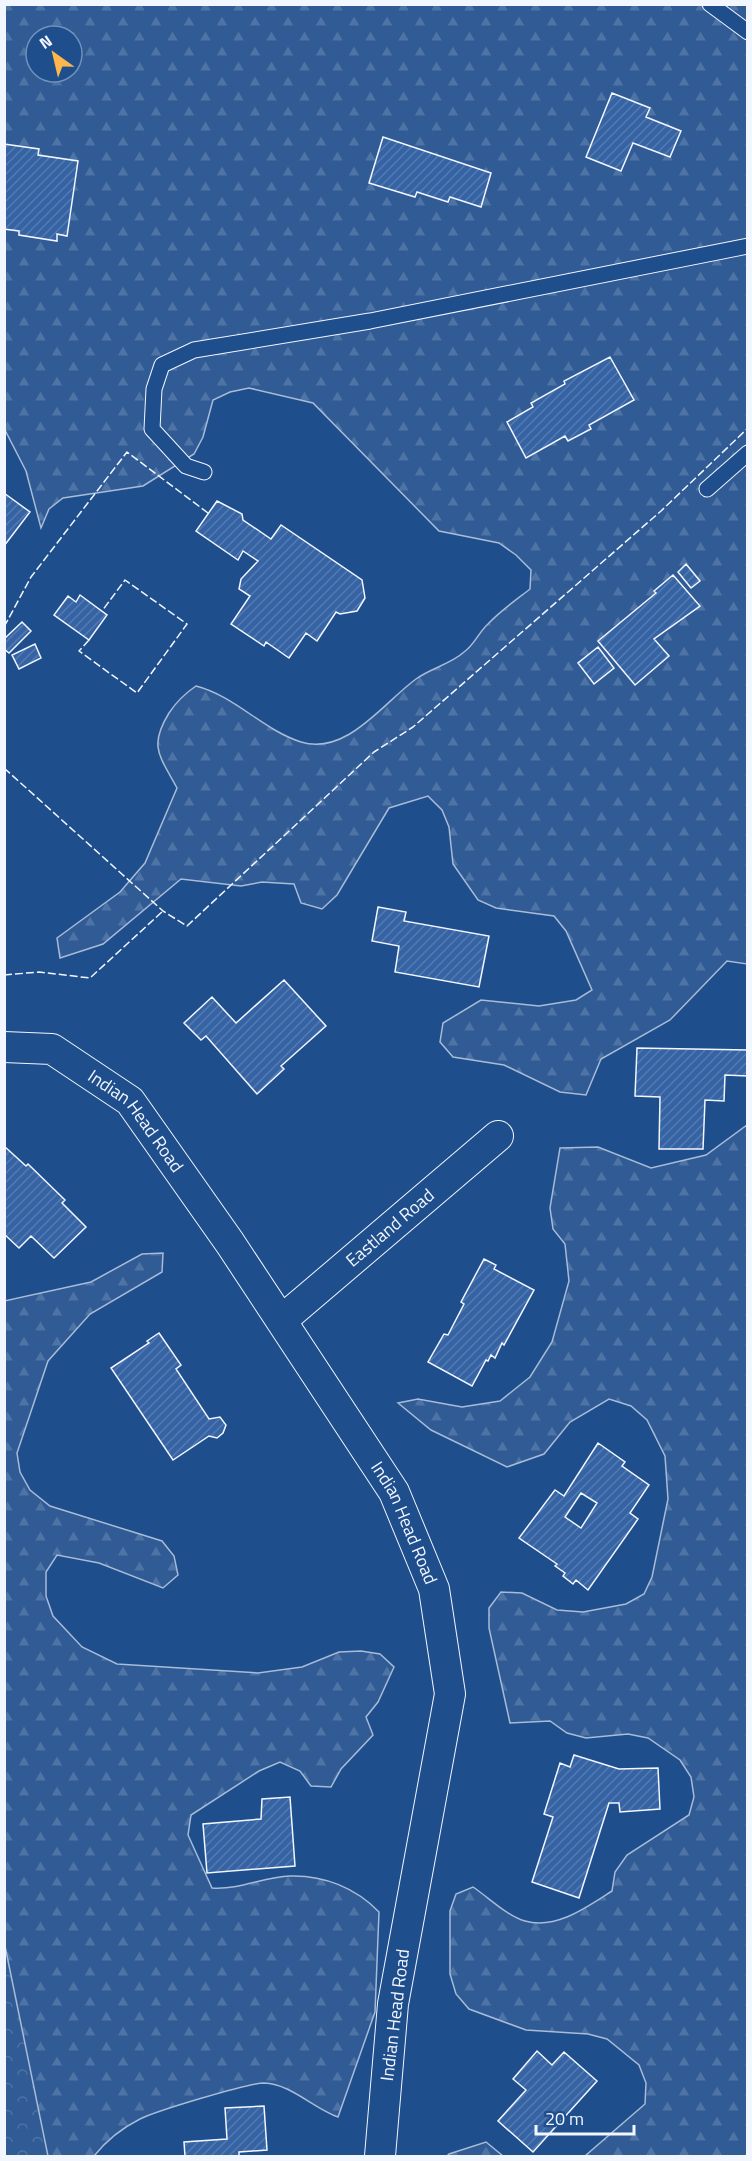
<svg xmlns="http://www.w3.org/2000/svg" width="752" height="2161" font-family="'Titillium Web',sans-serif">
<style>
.forest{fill:url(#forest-firs);stroke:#a8bbd7;stroke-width:1.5;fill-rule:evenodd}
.park{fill:url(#park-crowns);stroke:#a8bbd7;stroke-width:1.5}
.building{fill:url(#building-hatch);stroke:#f2f6ff;stroke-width:1.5;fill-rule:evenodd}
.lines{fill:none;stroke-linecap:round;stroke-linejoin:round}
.service-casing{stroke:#f2f6ff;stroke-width:17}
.minor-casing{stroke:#f2f6ff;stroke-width:32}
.service{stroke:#1f4e8c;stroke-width:15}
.minor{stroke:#1f4e8c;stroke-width:30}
.fence{stroke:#f2f6ff;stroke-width:1.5;stroke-dasharray:8 3;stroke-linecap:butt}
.labels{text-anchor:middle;stroke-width:4.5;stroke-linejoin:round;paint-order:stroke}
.street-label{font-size:18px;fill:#f2f6ff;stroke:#1f4e8c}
</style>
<defs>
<pattern id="forest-firs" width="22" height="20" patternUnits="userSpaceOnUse" patternTransform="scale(1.5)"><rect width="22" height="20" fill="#305b95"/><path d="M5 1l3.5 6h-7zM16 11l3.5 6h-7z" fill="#4e73a5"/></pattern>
<pattern id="park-crowns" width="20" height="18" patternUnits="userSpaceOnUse" patternTransform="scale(1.5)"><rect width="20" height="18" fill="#305b95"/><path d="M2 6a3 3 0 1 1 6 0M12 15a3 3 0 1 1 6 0" fill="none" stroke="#4e73a5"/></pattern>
<pattern id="building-hatch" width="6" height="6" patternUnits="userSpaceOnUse" patternTransform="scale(1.5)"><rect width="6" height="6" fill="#3563a3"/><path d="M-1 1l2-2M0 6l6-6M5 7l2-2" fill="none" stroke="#537ab1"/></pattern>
</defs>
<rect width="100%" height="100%" fill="#1f4e8c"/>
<path class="forest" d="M 5,5 L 747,5 L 747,964 L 727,961 L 670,1020 L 601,1059 L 586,1095 L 560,1092 L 504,1065 L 453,1057 L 440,1042 L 443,1023 L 481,1000 L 539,1006 L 576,1000 L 592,990 L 566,931 L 554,916 L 496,908 L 478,900 L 453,864 L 449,827 L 442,810 L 428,796 L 389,808 L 337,895 L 322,909 L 301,903 L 294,884 L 262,882 L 241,886 L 181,879 L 103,944 L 60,958 L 57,938 L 120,892 L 145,863 L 177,788 C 160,756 148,747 169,713 C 177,701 184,694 196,686 C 235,696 263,730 301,742 C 347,756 384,702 416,679 C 431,668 451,664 464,652 C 474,645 479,632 488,624 C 500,611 516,600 530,589 L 531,570 L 516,555 L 499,543 L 439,531 L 313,403 L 249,388 L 230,392 L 213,400 L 203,437 L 194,454 L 143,486 L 63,498 L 49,509 L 41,528 L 26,471 L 5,430 ZM 36,36 L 72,36 L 72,72 L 36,72 Z
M 747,1125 L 747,2156 L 585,2156 L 645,2104 L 646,2083 L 639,2065 L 607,2039 L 588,2034 L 526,2030 L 469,2009 L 456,1994 L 450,1974 L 450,1911 L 456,1894 L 473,1887 C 488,1897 507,1916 525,1921 C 556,1930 587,1907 612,1891 L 615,1872 L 627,1855 L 689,1815 L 694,1797 L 691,1777 L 680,1760 L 648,1738 L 628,1734 L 586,1738 L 567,1733 L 550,1721 L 510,1723 L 489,1628 L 489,1608 L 501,1592 L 522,1593 L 557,1610 L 583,1612 L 626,1604 L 644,1594 L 652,1577 L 668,1499 L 665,1456 L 647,1420 L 631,1406 L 609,1399 L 570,1422 L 544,1454 L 507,1467 L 431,1430 L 398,1403 L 418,1399 L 462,1407 L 500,1401 L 530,1377 L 552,1342 L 569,1281 L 565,1244 L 553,1229 L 550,1208 L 560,1148 L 598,1147 L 651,1168 L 706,1155 Z
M 163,1253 L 162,1272 L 90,1314 L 48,1361 L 17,1453 L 20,1472 L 30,1490 L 50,1506 L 162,1541 L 174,1556 L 178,1575 L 163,1588 L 99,1563 L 57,1555 L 46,1572 L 46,1596 L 53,1616 L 82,1647 L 117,1664 L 258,1673 L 302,1667 L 339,1652 L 361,1651 L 380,1654 L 394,1667 L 378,1702 L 366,1717 L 373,1735 L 341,1769 L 331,1787 L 311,1786 L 300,1771 L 280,1762 L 259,1771 L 191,1815 L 188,1835 L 212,1888 C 240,1890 263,1877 290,1876 C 324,1875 356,1888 379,1912 L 375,2012 L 338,2117 C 313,2108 291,2084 264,2083 C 248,2083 156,2111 140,2119 C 122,2128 106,2141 94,2156 L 5,2156 L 4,1301 L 91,1282 L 142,1254 Z
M 486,2142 L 503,2156 L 447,2156 L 449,2154 Z"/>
<path class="park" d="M 5,1946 L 48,2156 L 5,2156 Z"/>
<path class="building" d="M 612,93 L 650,108 L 646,117 L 681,131 L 670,157 L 633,143 L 621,171 L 586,157 Z
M 383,137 L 491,173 L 481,207 L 450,197 L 448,202 L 417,192 L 415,197 L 369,183 Z
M 4,144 L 39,149 L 38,155 L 78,161 L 67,236 L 57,234 L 57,241 L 19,235 L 19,231 L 4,229 Z
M 610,357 L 634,400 L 589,425 L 591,429 L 568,441 L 565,436 L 526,458 L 507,422 L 533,407 L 531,403 L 565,384 L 564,381 Z
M 4,493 L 30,512 L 4,546 Z
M 217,501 L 242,514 L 243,520 L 271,539 L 281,525 L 362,580 L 365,598 L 357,611 L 340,614 L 336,612 L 317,641 L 306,633 L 289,658 L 266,642 L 264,646 L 231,624 L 250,596 L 239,589 L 241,579 L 258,561 L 243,551 L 238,560 L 196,531 Z
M 686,564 L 700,581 L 691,588 L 678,572 Z
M 673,575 L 700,606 L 654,639 L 669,656 L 635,685 L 598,641 L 656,593 L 654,591 Z
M 80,595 L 107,615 L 89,640 L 54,615 L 68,596 L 76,602 Z
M 22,622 L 31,631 L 9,653 L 4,649 L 4,639 Z
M 35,644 L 41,658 L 19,669 L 12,655 Z
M 598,647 L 614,668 L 594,684 L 578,663 Z
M 378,907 L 406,912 L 404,921 L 489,936 L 479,987 L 395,972 L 399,946 L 372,941 Z
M 284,980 L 326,1026 L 281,1066 L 284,1069 L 257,1094 L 206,1036 L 201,1040 L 184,1023 L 212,997 L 236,1023 Z
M 637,1048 L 748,1050 L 748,1076 L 725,1075 L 724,1101 L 705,1100 L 703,1149 L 659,1149 L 660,1097 L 635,1096 Z
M 4,1146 L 26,1166 L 28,1164 L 65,1200 L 62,1203 L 86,1227 L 54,1258 L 31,1236 L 19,1248 L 4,1234 Z
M 484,1259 L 496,1265 L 494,1269 L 534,1290 L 504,1345 L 502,1343 L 495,1358 L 491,1355 L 488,1361 L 486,1360 L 472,1386 L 428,1362 L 444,1334 L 448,1335 L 464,1304 L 461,1302 Z
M 159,1333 L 181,1365 L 176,1369 L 209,1419 L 220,1417 L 226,1425 L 223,1433 L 217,1438 L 209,1436 L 173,1460 L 111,1368 L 149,1343 L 147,1341 Z
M 598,1443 L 625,1462 L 622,1466 L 649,1485 L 630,1513 L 638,1519 L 588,1590 L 576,1580 L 573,1584 L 563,1576 L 565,1573 L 555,1566 L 557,1564 L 519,1538 L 555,1490 L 564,1496 ZM 581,1493 L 597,1503 L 581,1528 L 565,1517 Z
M 574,1755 L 619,1769 L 658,1768 L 660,1809 L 620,1812 L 619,1803 L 609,1803 L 579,1898 L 532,1882 L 553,1817 L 544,1814 L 560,1763 L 570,1767 Z
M 290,1797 L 295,1866 L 207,1873 L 203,1824 L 261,1819 L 262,1799 Z
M 537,2051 L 552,2065 L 564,2052 L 597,2081 L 533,2152 L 498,2121 L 526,2090 L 513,2079 Z
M 264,2106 L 267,2150 L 239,2152 L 239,2156 L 185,2156 L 184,2142 L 227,2139 L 225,2108 Z"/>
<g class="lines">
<g class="service-casing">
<path id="service" d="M 710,4 L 748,32
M 204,472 L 186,466 L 152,429 L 154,389 L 162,365 L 194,350 L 370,321 L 748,246
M 707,489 L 748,453"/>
</g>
<g class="minor-casing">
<g id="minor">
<path id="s1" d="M 4,1047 L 52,1049 L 130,1101 L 230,1243 L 394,1492 L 434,1589 L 450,1694 L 393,2004 L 380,2156"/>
<path id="s2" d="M 282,1320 L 498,1136"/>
</g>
</g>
<use href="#service" class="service"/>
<use href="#minor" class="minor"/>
<path class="fence" d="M 4,627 L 31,577 L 127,452 L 208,513
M 89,640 L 79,651 L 137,693 L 187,624 L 125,580 L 102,611
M 4,768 L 163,911 L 187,926 L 374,752 L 413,727 L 661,511 L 748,428
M 4,975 L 39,972 L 90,978 L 163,911"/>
</g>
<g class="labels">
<g class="street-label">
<text dy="6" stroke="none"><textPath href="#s1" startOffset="160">Indian Head Road</textPath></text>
<text dy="6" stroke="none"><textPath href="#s2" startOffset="142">Eastland Road</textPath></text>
<text dy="6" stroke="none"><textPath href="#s1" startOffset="646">Indian Head Road</textPath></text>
<text transform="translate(395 2015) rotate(-83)" y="6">Indian Head Road</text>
</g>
</g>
<rect width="752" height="2161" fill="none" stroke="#f2f6ff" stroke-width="12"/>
<g transform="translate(54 54) rotate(326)"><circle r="28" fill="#1f4e8c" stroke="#7391ba" stroke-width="1.5"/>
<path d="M0-4.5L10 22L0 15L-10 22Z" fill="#ffb74d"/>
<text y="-9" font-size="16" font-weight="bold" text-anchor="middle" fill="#f2f6ff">N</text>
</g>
<path d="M536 2125v9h98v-9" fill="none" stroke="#f2f6ff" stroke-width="3"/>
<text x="545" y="2125" font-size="18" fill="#f2f6ff" stroke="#1f4e8c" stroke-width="4.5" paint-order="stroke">20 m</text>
</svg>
